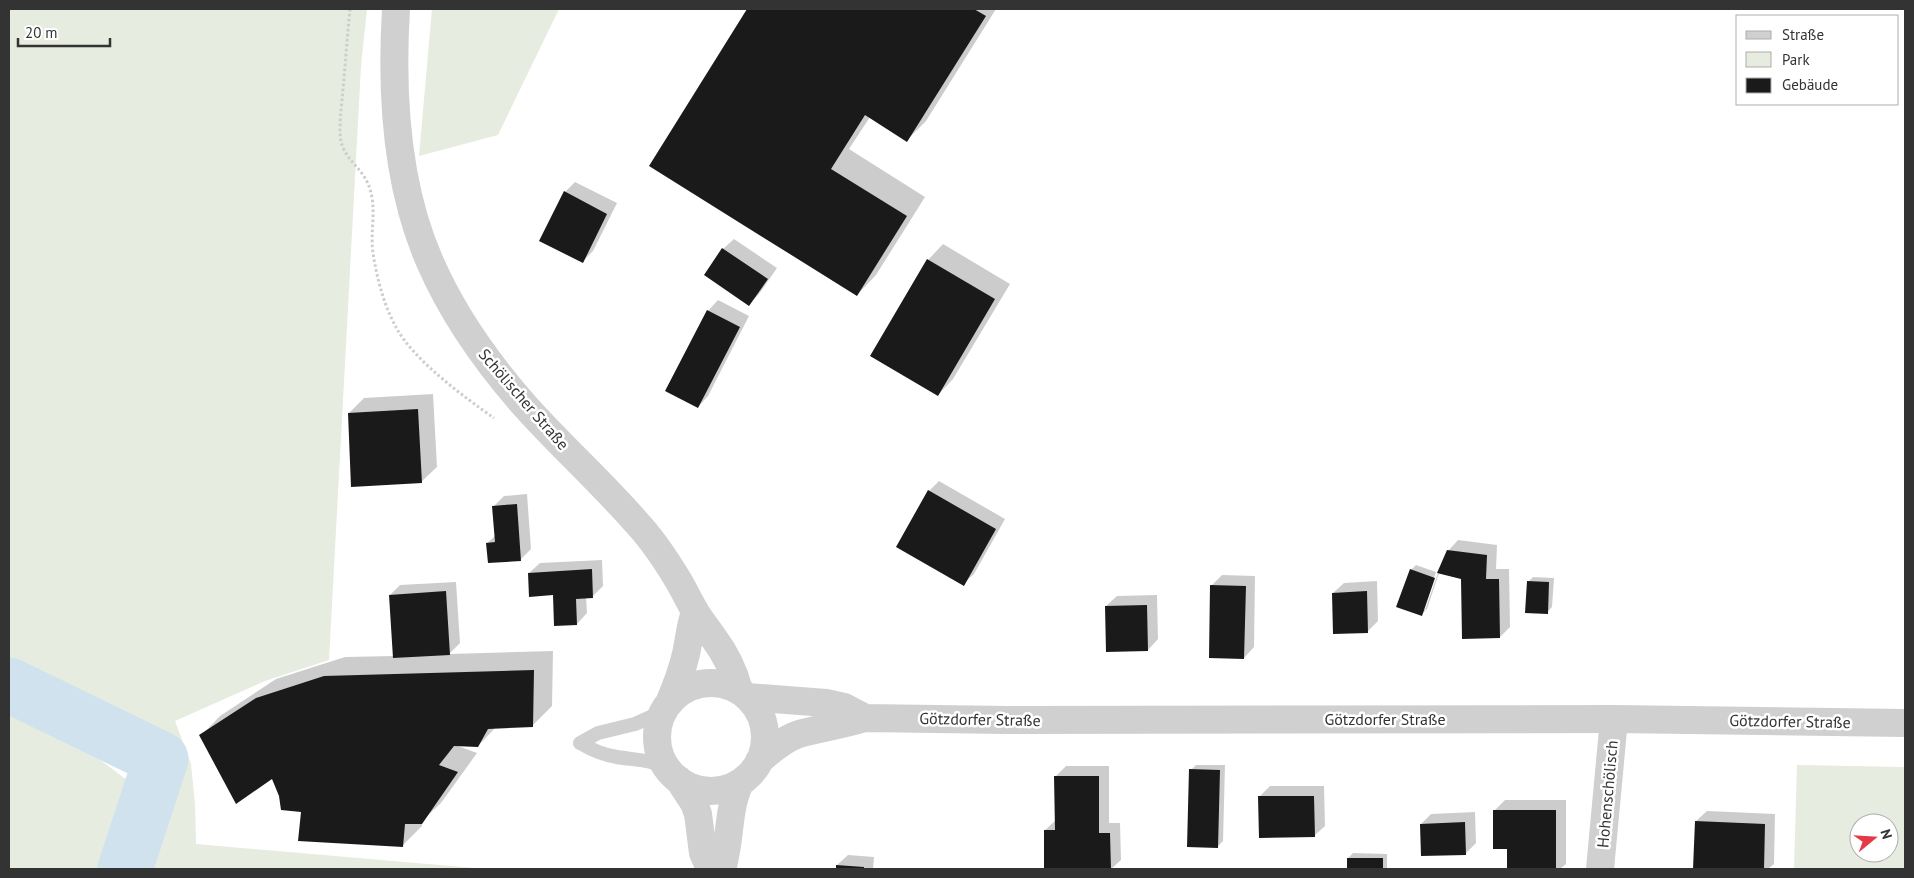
<svg xmlns="http://www.w3.org/2000/svg" width="1914" height="878" font-family="'PT Sans',sans-serif">
<style>
.green{fill:#e6ecdf;fill-rule:evenodd}
.shadow{fill:#0003}
.lines{fill:none;stroke-linecap:round;stroke-linejoin:round}
.river{stroke:#cfe2ee;stroke-width:55}
.building{fill:#1a1a1a}
.path{stroke:#cdcdcd;stroke-width:3;stroke-dasharray:2.5 2.5;stroke-linecap:butt}
.service{stroke:#d0d0d0;stroke-width:14}
.minor{stroke:#d0d0d0;stroke-width:28}
.tertiary{stroke:#d0d0d0;stroke-width:28}
.labels{text-anchor:middle;stroke-width:5;stroke-linejoin:round;paint-order:stroke}
.street-label{font-size:16px;fill:#333;stroke:#fff}
</style>
<rect width="100%" height="100%" fill="#fff"/>
<path class="green" d="M 9,9 L 367,9 L 361,66 L 329,660 L 265,681 L 175,721 L 191,764 L 195,804 L 196,844 L 486,869 L 145,869 L 169,799 L 164,777 L 133,740 L 9,675 Z
M 432,9 L 559,9 L 498,135 L 419,156 Z
M 9,697 L 21,701 L 135,786 L 133,816 L 115,869 L 9,869 Z
M 1797,765 L 1905,767 L 1905,869 L 1794,869 ZM 1859,823 L 1889,823 L 1889,853 L 1859,853 Z"/>
<path class="shadow" d="M 748,9 L 996,9 L 926,121 L 907,140 L 870,117 L 849,149 L 925,197 L 876,275 L 857,295 L 651,165 Z
M 575,182 L 617,203 L 593,251 L 582,262 L 565,192 Z
M 734,239 L 777,268 L 759,294 L 749,304 L 723,249 Z
M 943,244 L 1010,284 L 953,379 L 938,395 L 928,260 Z
M 718,300 L 749,316 L 708,396 L 698,407 L 708,311 Z
M 433,394 L 437,467 L 421,482 L 349,413 L 364,398 Z
M 939,481 L 1005,519 L 974,574 L 963,584 L 929,491 Z
M 527,494 L 531,549 L 520,560 L 487,543 L 496,535 L 494,506 L 504,496 Z
M 1458,540 L 1497,545 L 1496,569 L 1509,569 L 1510,627 L 1500,637 L 1462,579 L 1439,573 L 1427,609 L 1422,614 L 1411,570 L 1416,565 L 1436,572 L 1423,610 L 1425,610 L 1438,573 L 1448,551 Z
M 602,560 L 603,586 L 593,596 L 586,597 L 587,613 L 577,624 L 554,594 L 529,573 L 540,563 Z
M 1222,575 L 1255,576 L 1254,647 L 1244,658 L 1211,586 Z
M 1533,577 L 1554,578 L 1552,607 L 1547,612 L 1528,582 Z
M 1377,581 L 1378,621 L 1367,632 L 1333,593 L 1344,583 Z
M 456,582 L 460,643 L 449,654 L 553,651 L 552,706 L 532,726 L 496,727 L 478,746 L 458,746 L 477,753 L 441,803 L 422,821 L 422,826 L 402,846 L 303,811 L 280,796 L 273,777 L 201,736 L 220,716 L 276,679 L 345,657 L 394,656 L 390,595 L 400,585 Z
M 1157,595 L 1158,639 L 1148,650 L 1106,606 L 1117,596 Z
M 1196,765 L 1225,765 L 1223,841 L 1218,846 L 1191,770 Z
M 1066,766 L 1109,766 L 1109,823 L 1120,823 L 1121,860 L 1111,869 L 1045,869 L 1045,830 L 1056,820 L 1056,776 Z
M 1270,786 L 1324,786 L 1325,826 L 1314,836 L 1259,797 Z
M 1505,800 L 1566,800 L 1566,864 L 1560,869 L 1508,869 L 1508,848 L 1495,810 Z
M 1707,811 L 1775,814 L 1774,864 L 1768,869 L 1694,869 L 1696,821 Z
M 1475,812 L 1476,843 L 1466,853 L 1421,824 L 1431,814 Z
M 1353,853 L 1387,854 L 1387,869 L 1348,869 L 1348,858 Z
M 848,855 L 874,857 L 873,869 L 837,869 L 837,865 Z"/>
<g class="lines">
<path class="river" d="M 9,685 L 161,759 L 125,869"/>
</g>
<path class="building" d="M 747,9 L 974,9 L 986,16 L 907,142 L 865,115 L 831,169 L 907,216 L 857,296 L 649,166 Z
M 564,191 L 607,214 L 583,263 L 539,241 Z
M 722,248 L 768,279 L 749,306 L 704,275 Z
M 927,259 L 995,299 L 938,396 L 870,356 Z
M 707,310 L 740,327 L 698,408 L 665,391 Z
M 418,409 L 422,483 L 351,487 L 348,413 Z
M 928,490 L 996,529 L 964,586 L 896,547 Z
M 517,504 L 521,561 L 488,563 L 486,543 L 495,542 L 492,506 Z
M 1447,550 L 1487,555 L 1486,579 L 1499,579 L 1500,638 L 1462,639 L 1461,579 L 1437,573 Z
M 592,569 L 593,598 L 576,599 L 577,625 L 554,626 L 553,595 L 529,597 L 528,573 Z
M 1410,569 L 1435,578 L 1422,616 L 1396,607 Z
M 1527,581 L 1549,582 L 1548,614 L 1525,613 Z
M 1210,585 L 1246,586 L 1244,659 L 1209,658 Z
M 446,591 L 450,655 L 393,658 L 389,595 Z
M 1367,591 L 1368,633 L 1333,634 L 1332,593 Z
M 1147,605 L 1148,651 L 1106,652 L 1105,606 Z
M 534,670 L 533,727 L 488,729 L 478,747 L 454,746 L 439,765 L 458,772 L 422,824 L 405,824 L 403,847 L 298,841 L 301,812 L 281,810 L 279,796 L 272,779 L 236,804 L 199,735 L 256,698 L 324,676 Z
M 1189,769 L 1220,770 L 1218,848 L 1187,847 Z
M 1054,776 L 1099,776 L 1099,833 L 1110,833 L 1111,869 L 1044,869 L 1044,830 L 1055,830 Z
M 1258,796 L 1314,796 L 1315,837 L 1259,838 Z
M 1493,810 L 1556,810 L 1556,869 L 1507,869 L 1507,849 L 1493,849 Z
M 1695,821 L 1765,824 L 1764,869 L 1693,869 Z
M 1465,822 L 1466,855 L 1421,856 L 1420,824 Z
M 1347,858 L 1383,858 L 1383,869 L 1347,869 Z
M 836,865 L 864,867 L 864,869 L 836,869 Z"/>
<g class="lines">
<path class="path" d="M 350,9 C 347,39 345,69 342,100 C 341,112 338,134 342,145 C 348,163 366,170 371,193 C 376,211 370,234 373,253 C 377,279 384,306 397,329 C 415,361 464,397 494,418"/>
<path class="service" d="M 580,743 C 592,750 603,755 617,757 C 635,760 650,759 666,768
M 580,743 L 598,733 L 635,724 L 662,712"/>
<path class="minor" d="M 1600,869 L 1614,719"/>
<path class="tertiary" d="M 396,9 C 391,91 396,185 430,262 C 453,315 488,364 526,407 C 562,447 601,482 636,522 C 652,539 666,560 678,580 C 684,590 689,601 695,611 C 700,620 707,628 713,637 C 725,653 734,671 739,690
M657 737a54 54 0 1 1 108 0a54 54 0 1 1-108 0Z
M 747,697 L 826,703 L 844,707 L 865,718
M 669,703 C 676,687 682,671 686,654 C 689,640 690,626 695,612
M 759,761 C 771,750 784,739 799,734 C 820,728 843,725 865,718 L 1006,720 L 1614,719 L 1905,723
M 679,780 L 694,803 L 698,814 L 703,853 L 710,869
M 722,869 C 731,841 727,810 740,783"/>
</g>
<g class="labels">
<g class="street-label">
<text transform="translate(524 399) rotate(49)" y="6">Schölischer Straße</text>
<text transform="translate(980 719) rotate(1)" y="6">Götzdorfer Straße</text>
<text x="1385" y="725">Götzdorfer Straße</text>
<text transform="translate(1790 721) rotate(1)" y="6">Götzdorfer Straße</text>
<text transform="translate(1607 794) rotate(-85)" y="6">Hohenschölisch</text>
</g>
</g>
<rect width="1914" height="878" fill="none" stroke="#333333" stroke-width="20"/>
<rect x="1736" y="15" width="162" height="90" fill="#ffffff" stroke="#adadad"/>
<rect x="1746" y="31" width="25" height="8" fill="#d0d0d0" stroke="#adadad"/>
<text x="1782" y="40" font-size="15" fill="#333333">Straße</text>
<rect x="1746" y="52" width="25" height="15" fill="#e6ecdf" stroke="#adadad"/>
<text x="1782" y="65" font-size="15" fill="#333333">Park</text>
<rect x="1746" y="78" width="25" height="15" fill="#1a1a1a" stroke="#adadad"/>
<text x="1782" y="90" font-size="15" fill="#333333">Gebäude</text>
<g transform="translate(1874 838) rotate(72)"><circle r="24" fill="#ffffff" stroke="#adadad"/>
<path d="M0-4L9 19L0 12L-9 19Z" fill="#e63946"/>
<text y="-8" font-size="14" font-weight="bold" text-anchor="middle" fill="#333333">N</text>
</g>
<path d="M18 38v8h92v-8" fill="none" stroke="#333333" stroke-width="2.5"/>
<text x="25" y="38" font-size="15" fill="#333333" stroke="#ffffff" stroke-width="4" paint-order="stroke">20 m</text>
</svg>
